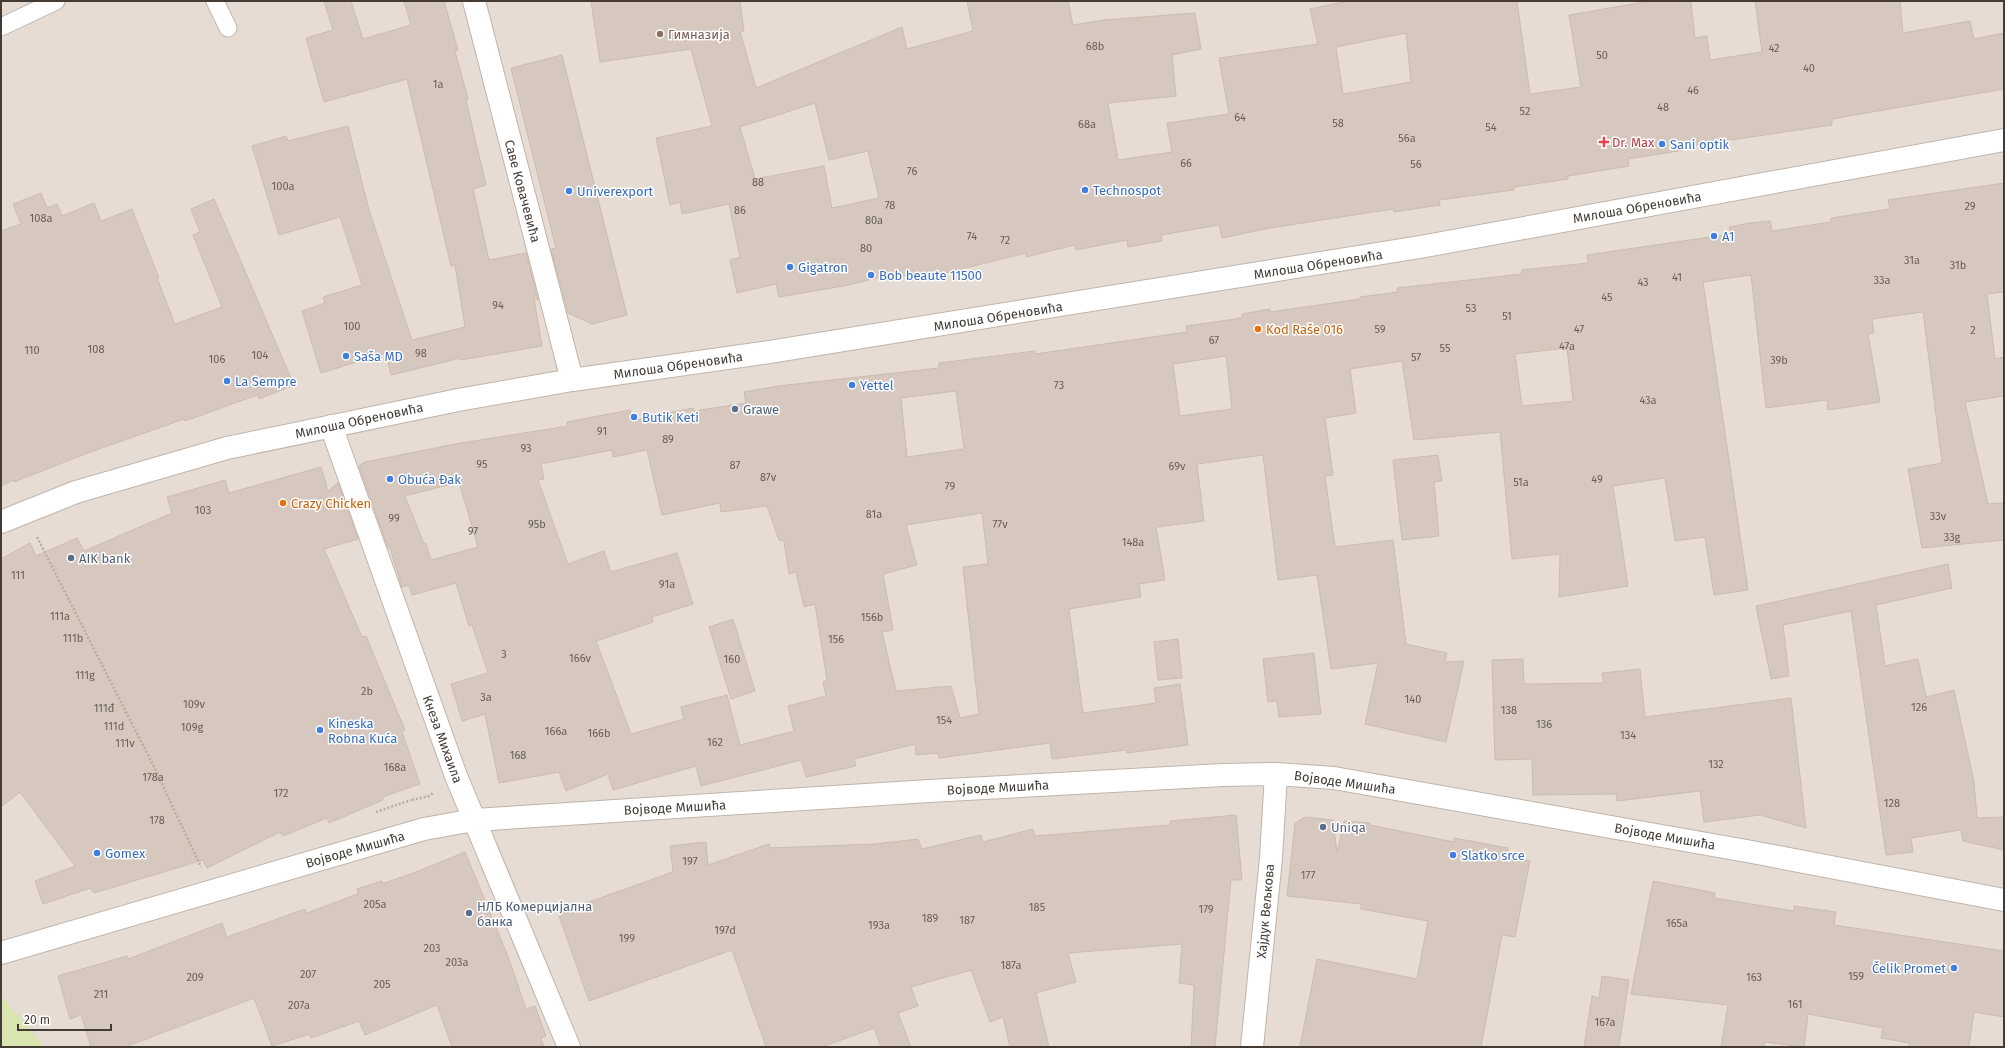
<svg xmlns="http://www.w3.org/2000/svg" width="2005" height="1048" font-family="'Fira Sans',sans-serif">
<style>
.residential{fill:#e6dcd3}
.green{fill:#d8e5af}
.building{fill:#d6c8be;stroke:#cebbae;fill-rule:evenodd}
.lines{fill:none;stroke-linecap:round;stroke-linejoin:round}
.service-casing{stroke:#c0b4ab;stroke-width:19}
.minor-casing{stroke:#c0b4ab;stroke-width:24}
.tertiary-casing{stroke:#c0b4ab;stroke-width:24}
.path{stroke:#beaa9a;stroke-width:2.5;stroke-dasharray:2 2;stroke-linecap:butt}
.service{stroke:#fff;stroke-width:17}
.minor{stroke:#fff;stroke-width:22}
.tertiary{stroke:#fff;stroke-width:22}
.education-dot{fill:#8d6e63;stroke:#fff;stroke-width:1.5}
.health-dot{fill:#e0444e;stroke:#fff;stroke-width:1.5}
.shop-dot{fill:#3f7fe0;stroke:#fff;stroke-width:1.5}
.food-dot{fill:#e8710a;stroke:#fff;stroke-width:1.5}
.service-dot{fill:#5c6f8a;stroke:#fff;stroke-width:1.5}
.labels{text-anchor:middle;stroke-width:3;stroke-linejoin:round;paint-order:stroke}
.number-label{font-size:11px;fill:#685e57}
.education-label{font-size:13px;fill:#785e54;stroke:#fff;text-anchor:start}
.health-label{font-size:13px;fill:#be3a42;stroke:#fff;text-anchor:start}
.shop-label{font-size:13px;fill:#366cbe;stroke:#fff;text-anchor:start}
.street-label{font-size:13px;fill:#443b35;stroke:#fff}
.food-label{font-size:13px;fill:#c56008;stroke:#fff;text-anchor:start}
.service-label{font-size:13px;fill:#4e5e75;stroke:#fff;text-anchor:start}
</style>
<rect width="100%" height="100%" fill="#f2ebe5"/>
<path class="residential" d="M 1,1 L 2004,1 L 2004,1047 L 1,1047 Z"/>
<path class="green" d="M 1,995 L 44,1047 L 1,1047 Z"/>
<path class="building" d="M 324,1 L 351,1 L 363,39 L 411,25 L 404,1 L 444,1 L 458,50 L 455,51 L 468,99 L 466,100 L 486,185 L 473,189 L 489,260 L 526,253 L 538,300 L 534,298 L 542,346 L 461,360 L 461,358 L 391,375 L 386,353 L 321,373 L 302,311 L 325,303 L 323,297 L 362,285 L 340,217 L 279,235 L 252,146 L 286,136 L 288,141 L 348,126 L 369,210 L 412,340 L 465,327 L 455,265 L 451,266 L 407,79 L 324,102 L 306,38 L 333,30 Z
M 591,1 L 740,1 L 744,31 L 740,31 L 756,88 L 902,27 L 907,49 L 973,31 L 967,1 L 1068,1 L 1073,25 L 1104,20 L 1195,13 L 1201,49 L 1172,55 L 1176,96 L 1108,103 L 1118,160 L 1172,152 L 1167,123 L 1229,114 L 1219,58 L 1318,44 L 1310,9 L 1348,1 L 1517,1 L 1530,94 L 1581,87 L 1569,15 L 1650,1 L 1691,1 L 1695,38 L 1707,36 L 1710,60 L 1762,52 L 1755,1 L 1900,1 L 1903,33 L 1970,21 L 1974,39 L 2004,33 L 2004,89 L 1832,119 L 1832,125 L 1683,147 L 1684,150 L 1628,159 L 1629,166 L 1568,176 L 1568,179 L 1514,187 L 1514,190 L 1439,200 L 1440,205 L 1394,212 L 1393,209 L 1270,228 L 1222,238 L 1219,225 L 1161,235 L 1162,241 L 1128,247 L 1127,240 L 1076,250 L 1075,245 L 1026,257 L 1026,253 L 925,278 L 924,272 L 897,277 L 896,273 L 849,285 L 779,297 L 776,284 L 737,293 L 730,260 L 740,257 L 729,204 L 682,214 L 680,202 L 670,205 L 656,138 L 712,126 L 691,49 L 600,62 ZM 1406,33 L 1411,82 L 1343,94 L 1336,47 ZM 815,103 L 829,160 L 868,151 L 879,198 L 832,208 L 824,166 L 755,179 L 740,127 Z
M 562,55 L 627,315 L 592,324 L 568,313 L 551,249 L 556,248 L 511,68 Z
M 2004,183 L 2004,292 L 1987,294 L 1995,359 L 2004,357 L 2004,396 L 1965,402 L 1988,504 L 2004,503 L 2004,540 L 1922,548 L 1908,469 L 1942,463 L 1923,312 L 1872,319 L 1874,333 L 1868,334 L 1880,402 L 1828,410 L 1827,400 L 1766,408 L 1751,275 L 1703,282 L 1748,590 L 1714,595 L 1705,537 L 1675,541 L 1665,478 L 1613,486 L 1628,586 L 1559,597 L 1560,554 L 1512,559 L 1500,432 L 1414,440 L 1402,361 L 1350,369 L 1356,413 L 1325,418 L 1333,475 L 1325,476 L 1335,547 L 1393,540 L 1406,644 L 1447,653 L 1445,662 L 1464,661 L 1446,742 L 1365,724 L 1378,663 L 1331,669 L 1317,575 L 1278,580 L 1263,455 L 1197,464 L 1204,521 L 1156,527 L 1165,580 L 1139,584 L 1141,597 L 1069,609 L 1083,713 L 1156,703 L 1154,688 L 1180,684 L 1188,745 L 1127,753 L 1126,750 L 1052,759 L 1050,743 L 939,758 L 938,753 L 916,755 L 915,744 L 854,759 L 856,766 L 806,777 L 801,760 L 701,786 L 696,766 L 613,790 L 608,774 L 566,791 L 559,772 L 499,783 L 485,714 L 462,721 L 451,684 L 488,673 L 472,625 L 469,626 L 456,583 L 412,595 L 409,585 L 402,587 L 390,548 L 388,548 L 359,466 L 365,462 L 455,444 L 568,426 L 567,422 L 630,410 L 632,421 L 693,408 L 694,411 L 746,403 L 744,392 L 778,386 L 939,368 L 939,363 L 1035,351 L 1035,354 L 1187,332 L 1186,326 L 1242,318 L 1242,314 L 1270,309 L 1270,312 L 1360,299 L 1360,297 L 1398,292 L 1397,288 L 1522,274 L 1522,270 L 1588,263 L 1587,255 L 1731,234 L 1729,227 L 1750,223 L 1770,221 L 1772,231 L 1831,222 L 1831,218 L 1890,209 L 1888,200 ZM 1567,348 L 1573,401 L 1522,406 L 1515,354 ZM 1226,356 L 1232,409 L 1180,416 L 1173,364 ZM 956,391 L 964,449 L 907,457 L 901,398 ZM 612,450 L 613,457 L 647,450 L 662,515 L 720,503 L 721,512 L 767,506 L 779,540 L 784,541 L 789,574 L 796,572 L 804,607 L 815,604 L 827,680 L 823,682 L 826,696 L 788,706 L 794,731 L 740,745 L 727,695 L 681,707 L 684,719 L 631,734 L 596,641 L 653,622 L 652,617 L 693,604 L 677,553 L 611,572 L 604,551 L 568,564 L 538,480 L 544,479 L 541,464 ZM 459,482 L 478,547 L 431,560 L 426,543 L 424,544 L 405,496 ZM 982,513 L 988,564 L 963,567 L 979,714 L 960,718 L 951,686 L 896,691 L 882,632 L 893,630 L 883,574 L 917,565 L 906,525 Z
M 41,193 L 47,208 L 57,204 L 62,216 L 94,203 L 101,221 L 132,209 L 159,278 L 157,278 L 175,324 L 222,307 L 193,235 L 200,232 L 191,209 L 214,199 L 294,385 L 259,399 L 257,395 L 185,421 L 184,419 L 85,454 L 14,482 L 14,480 L 1,486 L 1,231 L 21,224 L 13,204 Z
M 1438,455 L 1442,481 L 1434,482 L 1439,536 L 1402,540 L 1393,460 Z
M 321,467 L 328,491 L 338,483 L 358,539 L 324,549 L 362,637 L 366,636 L 405,730 L 402,732 L 420,784 L 382,797 L 383,800 L 329,823 L 327,818 L 283,836 L 280,832 L 207,868 L 203,860 L 94,893 L 90,888 L 43,904 L 35,881 L 75,866 L 20,792 L 1,807 L 1,559 L 30,543 L 36,556 L 77,538 L 84,551 L 172,513 L 167,497 L 225,480 L 229,493 Z
M 1948,564 L 1952,588 L 1876,605 L 1885,666 L 1918,659 L 1926,697 L 1954,690 L 1974,782 L 1977,818 L 2004,817 L 2004,850 L 1963,841 L 1961,830 L 1911,838 L 1913,852 L 1886,855 L 1851,611 L 1783,625 L 1789,676 L 1771,679 L 1756,606 Z
M 733,619 L 755,691 L 731,699 L 709,627 Z
M 1178,639 L 1182,678 L 1158,680 L 1154,642 Z
M 1314,653 L 1321,714 L 1279,717 L 1277,701 L 1268,702 L 1263,659 Z
M 1523,659 L 1524,684 L 1604,683 L 1602,673 L 1640,669 L 1645,717 L 1791,698 L 1806,828 L 1760,815 L 1704,822 L 1700,791 L 1617,801 L 1616,794 L 1533,795 L 1532,759 L 1495,760 L 1492,660 Z
M 1236,815 L 1242,880 L 1231,880 L 1215,1047 L 1191,1047 L 1194,985 L 1179,983 L 1182,944 L 1068,953 L 1076,982 L 1036,993 L 1049,1047 L 1010,1047 L 1003,1017 L 990,1022 L 971,970 L 911,987 L 918,1006 L 898,1013 L 911,1047 L 881,1047 L 874,1028 L 822,1047 L 766,1047 L 732,950 L 589,1001 L 558,913 L 673,872 L 670,846 L 706,842 L 708,865 L 769,844 L 770,848 L 874,844 L 918,839 L 922,849 L 981,835 L 983,842 L 1033,829 L 1035,836 L 1170,825 L 1170,821 Z
M 1305,817 L 1333,820 L 1337,853 L 1344,821 L 1370,823 L 1370,825 L 1454,842 L 1454,838 L 1508,848 L 1507,857 L 1530,861 L 1515,937 L 1502,935 L 1481,1047 L 1300,1047 L 1317,959 L 1417,979 L 1428,921 L 1361,909 L 1361,904 L 1287,896 L 1295,823 Z
M 465,852 L 509,959 L 526,1009 L 535,1006 L 546,1036 L 541,1038 L 544,1047 L 452,1047 L 437,1005 L 365,1035 L 359,1021 L 311,1038 L 310,1034 L 272,1046 L 254,998 L 125,1047 L 91,1047 L 81,1015 L 70,1019 L 58,976 L 127,956 L 128,959 L 222,923 L 227,937 L 305,909 L 307,913 L 358,894 L 357,889 L 382,881 L 382,884 L 416,872 Z
M 1653,881 L 1715,893 L 1714,898 L 1794,911 L 1794,906 L 1836,912 L 1834,925 L 2004,951 L 2004,1017 L 1974,1012 L 1969,1047 L 1909,1047 L 1909,1043 L 1881,1038 L 1883,1028 L 1808,1014 L 1804,1047 L 1765,1042 L 1764,1047 L 1721,1047 L 1728,1005 L 1631,994 Z
M 1602,976 L 1629,980 L 1619,1047 L 1584,1047 L 1592,996 L 1599,998 Z"/>
<g class="lines">
<g class="service-casing">
<path id="service" d="M 215,1 L 228,28
M 1,27 L 56,1"/>
</g>
<g class="minor-casing">
<path id="minor" d="M 474,1 L 572,380
M 331,426 L 456,776 L 569,1047
M 1,953 L 424,829 L 474,820 L 929,791 L 1223,775 L 1276,774 L 1334,778 L 1752,852 L 2004,900
M 1252,1047 L 1271,858 L 1276,774"/>
</g>
<g class="tertiary-casing">
<path id="tertiary" d="M 1,522 L 76,492 L 227,448 L 458,400 L 572,380 L 763,353 L 1420,247 L 2004,140"/>
</g>
<path class="path" d="M 37,537 L 155,769 L 201,867
M 412,800 L 429,796 L 433,793
M 376,812 L 411,800"/>
<use href="#service" class="service"/>
<use href="#minor" class="minor"/>
<use href="#tertiary" class="tertiary"/>
</g>
<circle class="education-dot" cx="660" cy="34" r="4"/>
<path class="health-dot" d="M1602 136h4v4h4v4h-4v4h-4v-4h-4v-4h4z"/>
<g class="shop-dot">
<circle cx="1662" cy="144" r="4"/>
<circle cx="1085" cy="190" r="4"/>
<circle cx="569" cy="191" r="4"/>
<circle cx="1714" cy="236" r="4"/>
<circle cx="790" cy="267" r="4"/>
<circle cx="871" cy="275" r="4"/>
<circle cx="346" cy="356" r="4"/>
<circle cx="227" cy="381" r="4"/>
<circle cx="852" cy="385" r="4"/>
<circle cx="634" cy="417" r="4"/>
<circle cx="390" cy="479" r="4"/>
<circle cx="320" cy="730" r="4"/>
<circle cx="97" cy="853" r="4"/>
<circle cx="1453" cy="855" r="4"/>
<circle cx="1954" cy="968" r="4"/>
</g>
<g class="food-dot">
<circle cx="1258" cy="329" r="4"/>
<circle cx="283" cy="503" r="4"/>
</g>
<g class="service-dot">
<circle cx="735" cy="409" r="4"/>
<circle cx="71" cy="558" r="4"/>
<circle cx="1323" cy="827" r="4"/>
<circle cx="469" cy="913" r="4"/>
</g>
<g class="labels">
<g class="number-label">
<text x="1095" y="50">68b</text>
<text x="1774" y="52">42</text>
<text x="1602" y="59">50</text>
<text x="1809" y="72">40</text>
<text x="438" y="88">1a</text>
<text x="1693" y="94">46</text>
<text x="1663" y="111">48</text>
<text x="1525" y="115">52</text>
<text x="1240" y="121">64</text>
<text x="1338" y="127">58</text>
<text x="1087" y="128">68a</text>
<text x="1491" y="131">54</text>
<text x="1407" y="142">56a</text>
<text x="1186" y="167">66</text>
<text x="1416" y="168">56</text>
<text x="912" y="175">76</text>
<text x="758" y="186">88</text>
<text x="283" y="190">100a</text>
<text x="890" y="209">78</text>
<text x="1970" y="210">29</text>
<text x="740" y="214">86</text>
<text x="41" y="222">108a</text>
<text x="874" y="224">80a</text>
<text x="972" y="240">74</text>
<text x="1005" y="244">72</text>
<text x="866" y="252">80</text>
<text x="1912" y="264">31a</text>
<text x="1958" y="269">31b</text>
<text x="1677" y="281">41</text>
<text x="1882" y="284">33a</text>
<text x="1643" y="286">43</text>
<text x="1607" y="301">45</text>
<text x="498" y="309">94</text>
<text x="1471" y="312">53</text>
<text x="1507" y="320">51</text>
<text x="352" y="330">100</text>
<text x="1380" y="333">59</text>
<text x="1579" y="333">47</text>
<text x="1973" y="334">2</text>
<text x="1214" y="344">67</text>
<text x="1567" y="350">47a</text>
<text x="1445" y="352">55</text>
<text x="96" y="353">108</text>
<text x="32" y="354">110</text>
<text x="421" y="357">98</text>
<text x="260" y="359">104</text>
<text x="1416" y="361">57</text>
<text x="217" y="363">106</text>
<text x="1779" y="364">39b</text>
<text x="1059" y="389">73</text>
<text x="1648" y="404">43a</text>
<text x="602" y="435">91</text>
<text x="668" y="443">89</text>
<text x="526" y="452">93</text>
<text x="482" y="468">95</text>
<text x="735" y="469">87</text>
<text x="1177" y="470">69v</text>
<text x="768" y="481">87v</text>
<text x="1597" y="483">49</text>
<text x="1521" y="486">51a</text>
<text x="950" y="490">79</text>
<text x="203" y="514">103</text>
<text x="874" y="518">81a</text>
<text x="1938" y="520">33v</text>
<text x="394" y="522">99</text>
<text x="537" y="528">95b</text>
<text x="1000" y="528">77v</text>
<text x="473" y="535">97</text>
<text x="1952" y="541">33g</text>
<text x="1133" y="546">148a</text>
<text x="18" y="579">111</text>
<text x="667" y="588">91a</text>
<text x="60" y="620">111a</text>
<text x="872" y="621">156b</text>
<text x="73" y="642">111b</text>
<text x="836" y="643">156</text>
<text x="504" y="658">3</text>
<text x="580" y="662">166v</text>
<text x="732" y="663">160</text>
<text x="85" y="679">111g</text>
<text x="367" y="695">2b</text>
<text x="486" y="701">3a</text>
<text x="1413" y="703">140</text>
<text x="194" y="708">109v</text>
<text x="1919" y="711">126</text>
<text x="104" y="712">111đ</text>
<text x="1509" y="714">138</text>
<text x="944" y="724">154</text>
<text x="1544" y="728">136</text>
<text x="114" y="730">111d</text>
<text x="192" y="731">109g</text>
<text x="556" y="735">166a</text>
<text x="599" y="737">166b</text>
<text x="1628" y="739">134</text>
<text x="715" y="746">162</text>
<text x="125" y="747">111v</text>
<text x="518" y="759">168</text>
<text x="1716" y="768">132</text>
<text x="395" y="771">168a</text>
<text x="153" y="781">178a</text>
<text x="281" y="797">172</text>
<text x="1892" y="807">128</text>
<text x="157" y="824">178</text>
<text x="690" y="865">197</text>
<text x="1308" y="879">177</text>
<text x="375" y="908">205a</text>
<text x="1037" y="911">185</text>
<text x="1206" y="913">179</text>
<text x="930" y="922">189</text>
<text x="967" y="924">187</text>
<text x="1677" y="927">165a</text>
<text x="879" y="929">193a</text>
<text x="725" y="934">197d</text>
<text x="627" y="942">199</text>
<text x="432" y="952">203</text>
<text x="457" y="966">203a</text>
<text x="1011" y="969">187a</text>
<text x="308" y="978">207</text>
<text x="1856" y="980">159</text>
<text x="195" y="981">209</text>
<text x="1754" y="981">163</text>
<text x="382" y="988">205</text>
<text x="101" y="998">211</text>
<text x="1795" y="1008">161</text>
<text x="299" y="1009">207a</text>
<text x="1605" y="1026">167a</text>
</g>
<g class="education-label">
<text x="668" y="39">Гимназија</text>
</g>
<g class="health-label">
<text x="1612" y="147">Dr. Max</text>
</g>
<g class="shop-label">
<text x="1670" y="149">Sani optik</text>
<text x="1093" y="195">Technospot</text>
<text x="577" y="196">Univerexport</text>
<text x="1722" y="241">A1</text>
<text x="798" y="272">Gigatron</text>
<text x="879" y="280">Bob beaute 11500</text>
<text x="354" y="361">Saša MD</text>
<text x="235" y="386">La Sempre</text>
<text x="860" y="390">Yettel</text>
<text x="642" y="422">Butik Keti</text>
<text x="398" y="484">Obuća Đak</text>
<text x="328" y="728">Kineska<tspan x="328" dy="15">Robna Kuća</tspan></text>
<text x="105" y="858">Gomex</text>
<text x="1461" y="860">Slatko srce</text>
<text x="1946" y="973" text-anchor="end">Čelik Promet</text>
</g>
<g class="street-label">
<text transform="translate(523 191) rotate(75)" y="5">Саве Ковачевића</text>
<text transform="translate(1637 207) rotate(-10)" y="5">Милоша Обреновића</text>
<text transform="translate(1318 264) rotate(-9)" y="5">Милоша Обреновића</text>
<text transform="translate(998 316) rotate(-9)" y="5">Милоша Обреновића</text>
<text transform="translate(678 365) rotate(-8)" y="5">Милоша Обреновића</text>
<text transform="translate(359 420) rotate(-12)" y="5">Милоша Обреновића</text>
<text transform="translate(443 739) rotate(70)" y="5">Кнеза Михаила</text>
<text transform="translate(1345 782) rotate(8)" y="5">Војводе Мишића</text>
<text transform="translate(998 787) rotate(-3)" y="5">Војводе Мишића</text>
<text transform="translate(675 807) rotate(-3)" y="5">Војводе Мишића</text>
<text transform="translate(1665 836) rotate(10)" y="5">Војводе Мишића</text>
<text transform="translate(355 849) rotate(-16)" y="5">Војводе Мишића</text>
<text transform="translate(1265 911) rotate(-85)" y="5">Хајдук Вељкова</text>
</g>
<g class="food-label">
<text x="1266" y="334">Kod Raše 016</text>
<text x="291" y="508">Crazy Chicken</text>
</g>
<g class="service-label">
<text x="743" y="414">Grawe</text>
<text x="79" y="563">AIK bank</text>
<text x="1331" y="832">Uniqa</text>
<text x="477" y="911">НЛБ Комерцијална<tspan x="477" dy="15">банка</tspan></text>
</g>
</g>
<rect width="2005" height="1048" fill="none" stroke="#443b35" stroke-width="4"/>
<path d="M18 1024v6h93v-6" fill="none" stroke="#443b35" stroke-width="2"/>
<text x="24" y="1024" font-size="12" fill="#443b35" stroke="#ffffff" stroke-width="3" paint-order="stroke">20 m</text>
</svg>
